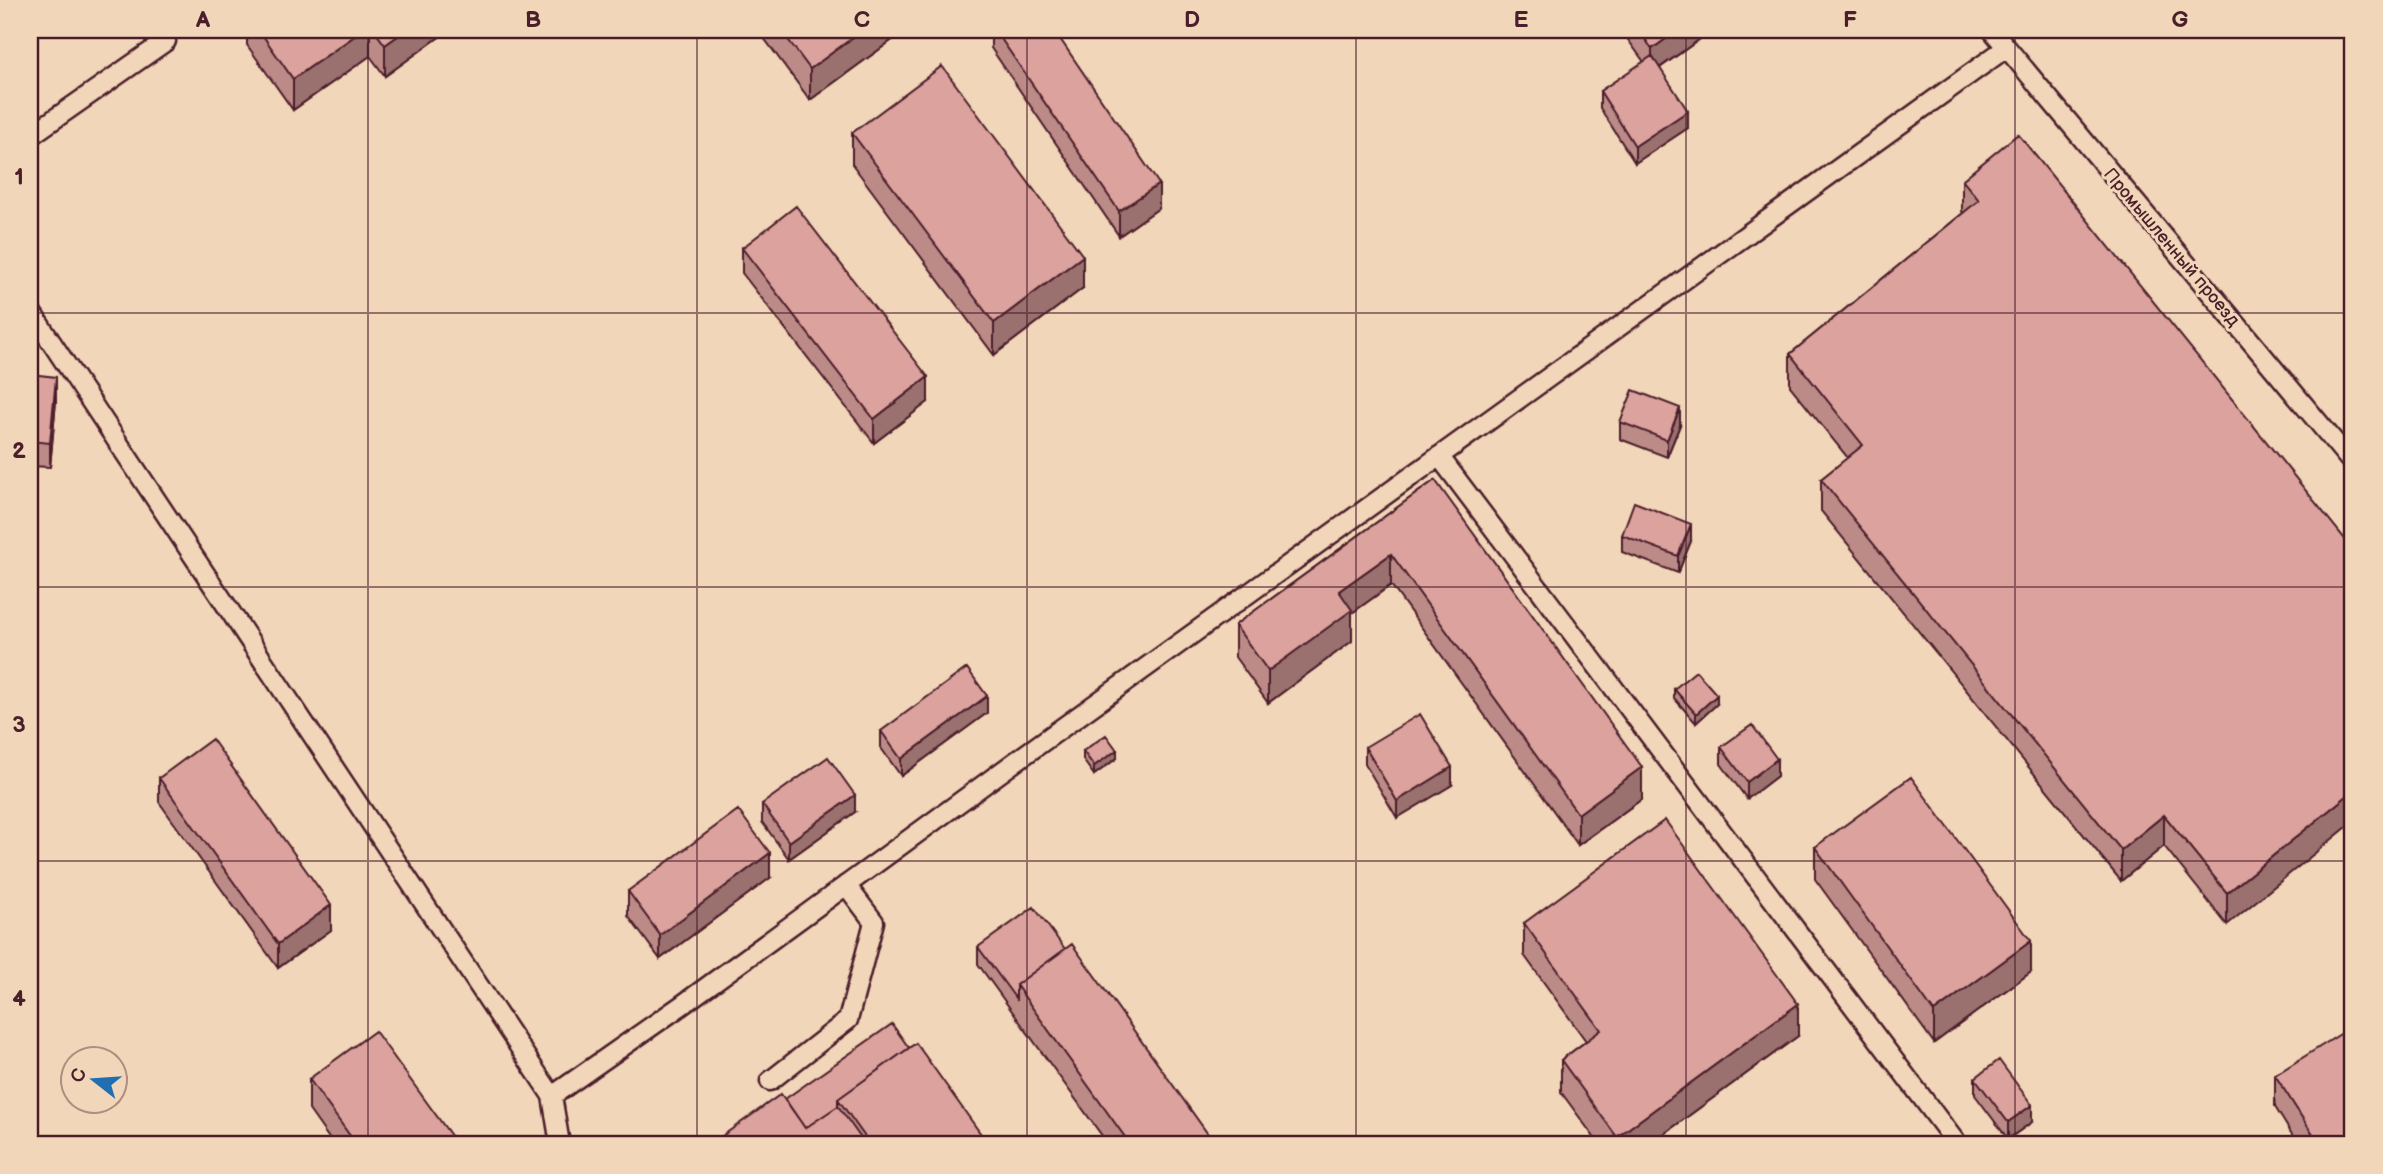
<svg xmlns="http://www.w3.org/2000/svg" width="2383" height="1174" font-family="'Balsamiq Sans',sans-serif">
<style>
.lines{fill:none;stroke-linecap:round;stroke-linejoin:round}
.lane-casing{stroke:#4a1f2b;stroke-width:23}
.lane{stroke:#f2d6b9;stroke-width:18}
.wall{fill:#bd8b87;stroke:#4a1f2b;stroke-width:2}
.shaded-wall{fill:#9a716e;stroke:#4a1f2b;stroke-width:2}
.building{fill:#dca29d;stroke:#4a1f2b;stroke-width:2}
.grid{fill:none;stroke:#4a1f2b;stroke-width:2;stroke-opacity:0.55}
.labels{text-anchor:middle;stroke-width:6;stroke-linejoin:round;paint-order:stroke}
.street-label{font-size:18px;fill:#4a1f2b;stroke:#f2d6b9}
.neatline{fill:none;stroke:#4a1f2b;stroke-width:2.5}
.grid-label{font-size:23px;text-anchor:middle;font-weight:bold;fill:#4a1f2b}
</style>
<rect width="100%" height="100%" fill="#f2d6b9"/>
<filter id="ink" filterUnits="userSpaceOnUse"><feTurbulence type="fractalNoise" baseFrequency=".0143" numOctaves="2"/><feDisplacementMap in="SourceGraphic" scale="14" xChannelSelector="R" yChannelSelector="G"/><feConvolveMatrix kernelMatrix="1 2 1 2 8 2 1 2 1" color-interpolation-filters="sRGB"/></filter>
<g filter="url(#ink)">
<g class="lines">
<g class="lane-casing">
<path id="lane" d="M 1992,30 L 2353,464
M 30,136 L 166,41
M 30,310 L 552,1096 L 560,1144
M 1439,456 L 1957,1144
M 770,1081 L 848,1020 L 874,922 L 846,885
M 552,1096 L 682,1005 L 1023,756 L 2006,48"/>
</g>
<use href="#lane" class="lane"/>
</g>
<path class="wall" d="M 247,30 L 449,30 L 385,76 L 370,56 L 293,110 L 247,45 Z
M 758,30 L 906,30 L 810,100 Z
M 991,30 L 1054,30 L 1159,208 L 1119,236 L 991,48 Z
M 1621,30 L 1700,30 L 1700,39 L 1660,68 L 1688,128 L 1635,163 L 1600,108 L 1600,91 L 1644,62 Z
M 852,133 L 1083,288 L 994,355 L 852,164 Z
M 1962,180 L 2353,549 L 2227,925 L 2164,846 L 2121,881 L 1821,511 L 1821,479 L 1848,458 L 1790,386 L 1790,354 L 1963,213 L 1962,211 Z
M 742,248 L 928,402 L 874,443 L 742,273 Z
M 30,374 L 56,401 L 50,467 L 30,466 Z
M 1620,422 L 1680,425 L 1667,457 L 1620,439 Z
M 1435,480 L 1642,799 L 1578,845 L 1391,585 L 1352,613 L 1352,641 L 1268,703 L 1235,657 L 1235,625 Z
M 1622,535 L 1691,541 L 1678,573 L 1622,552 Z
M 1674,689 L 1717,704 L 1696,723 L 1674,698 Z
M 987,713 L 901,776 L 881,748 L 881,731 Z
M 1365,747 L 1452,785 L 1397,818 L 1365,764 Z
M 1721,747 L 1777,776 L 1747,799 L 1721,764 Z
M 1083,751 L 1117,758 L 1094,775 L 1083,760 Z
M 159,778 L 331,930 L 278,968 L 159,802 Z
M 762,804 L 855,812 L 789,859 L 762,822 Z
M 1815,847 L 2031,972 L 1934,1043 L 1815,879 Z
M 770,878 L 660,959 L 628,916 L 628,891 Z
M 1524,923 L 1798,1036 L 1650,1144 L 1599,1144 L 1561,1092 L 1561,1060 L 1586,1041 L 1524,955 Z
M 978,947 L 1065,949 L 1215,1144 L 1108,1144 L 978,964 Z
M 909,1048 L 988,1144 L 711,1144 L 785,1099 Z
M 2275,1075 L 2353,1144 L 2298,1144 L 2275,1107 Z
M 1975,1078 L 2032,1122 L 2008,1139 L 1975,1095 Z
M 309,1079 L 457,1144 L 333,1144 L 309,1110 Z"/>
<path class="shaded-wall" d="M 363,30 L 370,30 L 370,56 L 293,110 L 293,79 Z
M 406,30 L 449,30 L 385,76 L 385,45 Z
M 863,30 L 906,30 L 810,100 L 810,69 Z
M 1678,30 L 1700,30 L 1700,39 L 1652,73 L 1652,49 Z
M 1688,111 L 1688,128 L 1635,163 L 1635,146 Z
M 1159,184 L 1159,208 L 1119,236 L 1119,211 Z
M 1083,256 L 1083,288 L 994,355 L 994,323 Z
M 56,377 L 56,401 L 50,467 L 50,443 Z
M 928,377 L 928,402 L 874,443 L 874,419 Z
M 1680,408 L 1680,425 L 1667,457 L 1667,440 Z
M 1691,524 L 1691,541 L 1678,573 L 1678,556 Z
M 1391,554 L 1391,585 L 1352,613 L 1352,641 L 1268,703 L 1268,671 L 1339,591 Z
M 1717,695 L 1717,704 L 1696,723 L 1696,714 Z
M 987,696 L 987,713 L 901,776 L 901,759 Z
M 1117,750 L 1117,758 L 1094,775 L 1094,766 Z
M 1777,759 L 1777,776 L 1747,799 L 1747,782 Z
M 1452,767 L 1452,785 L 1397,818 L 1397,801 Z
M 1642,767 L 1642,799 L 1578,845 L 1578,814 Z
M 2353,791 L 2353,822 L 2227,925 L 2227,893 Z
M 855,795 L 855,812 L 789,859 L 789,842 Z
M 2164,815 L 2164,846 L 2121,881 L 2121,850 Z
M 770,853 L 770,878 L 660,959 L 660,935 Z
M 331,905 L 331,930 L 278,968 L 278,944 Z
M 2031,941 L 2031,972 L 1934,1043 L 1934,1012 Z
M 1798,1004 L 1798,1036 L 1650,1144 L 1617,1144 L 1617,1137 Z
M 2032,1105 L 2032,1122 L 2008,1139 L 2008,1122 Z"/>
<path class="building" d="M 259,30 L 363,30 L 293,79 Z
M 374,30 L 406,30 L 385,45 Z
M 781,30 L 863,30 L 810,69 Z
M 995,30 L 1054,30 L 1159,184 L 1119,211 Z
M 1639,30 L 1678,30 L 1652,49 Z
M 1652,56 L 1688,111 L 1635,146 L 1600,91 Z
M 942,66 L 1083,256 L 994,323 L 852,133 Z
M 2018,134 L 2353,549 L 2353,791 L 2227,893 L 2164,815 L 2121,850 L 1821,479 L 1863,445 L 1790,354 L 1979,200 L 1962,180 Z
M 796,206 L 928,377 L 874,419 L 742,248 Z
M 30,374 L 56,377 L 50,443 L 30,441 Z
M 1633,390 L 1680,408 L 1667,440 L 1620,422 Z
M 1435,480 L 1642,767 L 1578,814 L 1391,554 L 1339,591 L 1352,610 L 1268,671 L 1235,625 Z
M 1634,502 L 1691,524 L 1678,556 L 1622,535 Z
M 967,668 L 987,696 L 901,759 L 881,731 Z
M 1696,671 L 1717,695 L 1696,714 L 1674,689 Z
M 1420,714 L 1452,767 L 1397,801 L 1365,747 Z
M 1752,725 L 1777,759 L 1747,782 L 1721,747 Z
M 1106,735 L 1117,750 L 1094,766 L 1083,751 Z
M 212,739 L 331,905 L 278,944 L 159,778 Z
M 828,757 L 855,795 L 789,842 L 762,804 Z
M 1911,777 L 2031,941 L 1934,1012 L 1815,847 Z
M 738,810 L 770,853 L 660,935 L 628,891 Z
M 1665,820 L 1798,1004 L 1617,1137 L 1561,1060 L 1601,1030 L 1524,923 Z
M 1034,907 L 1065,949 L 1016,985 L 1016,999 L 978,947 Z
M 1072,944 L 1215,1144 L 1130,1144 L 1016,985 Z
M 892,1024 L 909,1048 L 838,1099 L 838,1106 L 805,1128 L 785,1099 Z
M 2353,1026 L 2353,1144 L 2298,1144 L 2313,1135 L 2275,1075 Z
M 375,1031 L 457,1144 L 356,1144 L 309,1079 Z
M 916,1043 L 988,1144 L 870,1144 L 838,1099 Z
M 1999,1060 L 2032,1105 L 2008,1122 L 1975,1078 Z
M 781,1094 L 805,1128 L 838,1106 L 865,1144 L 711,1144 Z"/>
</g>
<path class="grid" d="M 368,30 L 368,1144M 697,30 L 697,1144M 1027,30 L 1027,1144M 1356,30 L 1356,1144M 1686,30 L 1686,1144M 2015,30 L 2015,1144M 30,313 L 2353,313M 30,587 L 2353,587M 30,861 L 2353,861"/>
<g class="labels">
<g class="street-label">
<text transform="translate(2172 247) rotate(50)" y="6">Промышленный проезд</text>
</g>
</g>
<rect width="2383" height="1174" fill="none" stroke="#f2d6b9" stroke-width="77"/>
<g transform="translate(94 1080) rotate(287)"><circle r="33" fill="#f2d6b9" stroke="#af8d80" stroke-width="2"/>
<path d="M0-5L12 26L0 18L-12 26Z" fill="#1f6fb2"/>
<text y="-10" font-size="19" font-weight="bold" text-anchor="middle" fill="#4a1f2b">С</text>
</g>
<rect x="38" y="38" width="2306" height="1098" class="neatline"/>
<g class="grid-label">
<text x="203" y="27">A</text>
<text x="533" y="27">B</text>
<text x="862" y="27">C</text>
<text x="1192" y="27">D</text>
<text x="1521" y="27">E</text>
<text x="1850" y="27">F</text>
<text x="2180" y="27">G</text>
<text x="19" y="184">1</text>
<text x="19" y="458">2</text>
<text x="19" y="732">3</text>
<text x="19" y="1006">4</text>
</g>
</svg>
